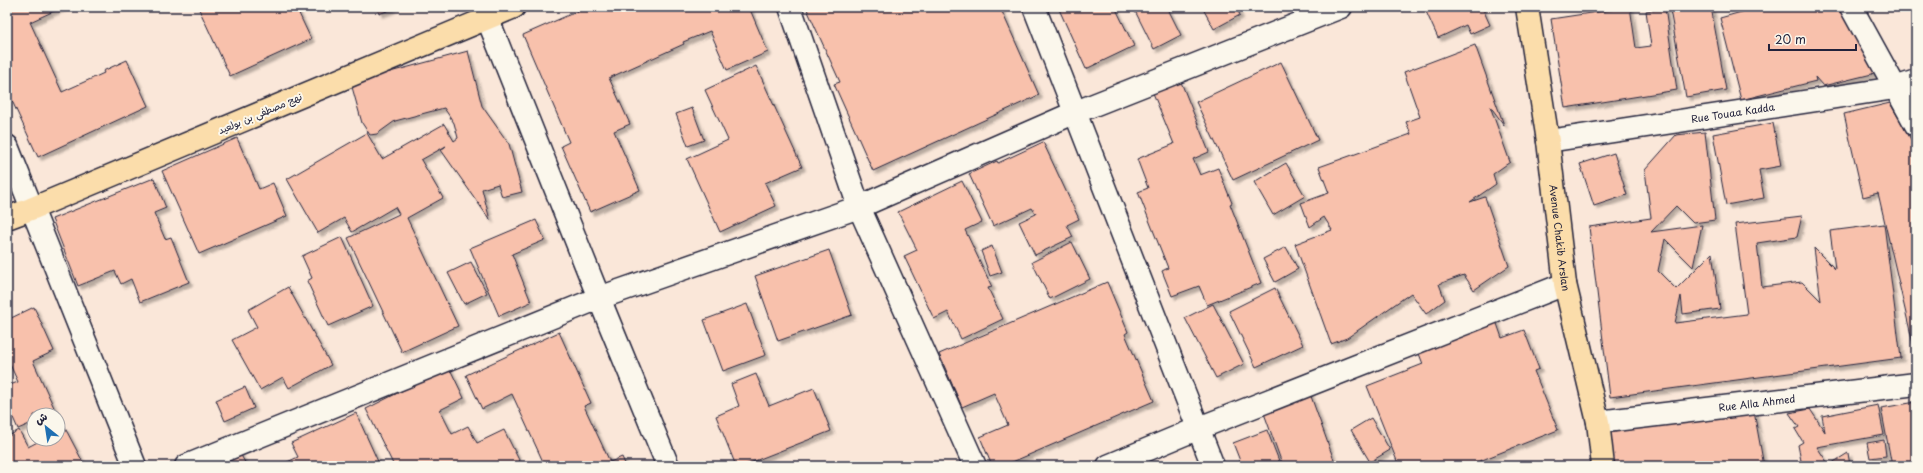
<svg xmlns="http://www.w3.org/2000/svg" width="1923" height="473" font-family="'Playpen Sans','Playpen Sans Arabic',sans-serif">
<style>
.building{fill:#f8c1ac;stroke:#22223b;filter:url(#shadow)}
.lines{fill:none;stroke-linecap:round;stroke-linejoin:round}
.minor-casing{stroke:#22223b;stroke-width:25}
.major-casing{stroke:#22223b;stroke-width:25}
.minor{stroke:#fbf7ec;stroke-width:22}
.major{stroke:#fbddab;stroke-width:22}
.labels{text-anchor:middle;stroke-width:4;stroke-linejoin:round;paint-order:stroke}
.street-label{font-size:10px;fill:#22223b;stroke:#fbf7ec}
</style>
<defs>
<filter id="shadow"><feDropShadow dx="3.5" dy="3.5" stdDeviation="1" flood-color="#0004"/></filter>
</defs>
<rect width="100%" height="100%" fill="#fae7d9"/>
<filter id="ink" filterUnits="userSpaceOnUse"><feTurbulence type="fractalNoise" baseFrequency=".025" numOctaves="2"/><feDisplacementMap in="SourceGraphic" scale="8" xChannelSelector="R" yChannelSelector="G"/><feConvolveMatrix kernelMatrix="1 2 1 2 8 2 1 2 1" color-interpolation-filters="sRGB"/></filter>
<g filter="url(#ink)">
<path class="building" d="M 7,7 L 63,7 L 30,22 L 62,92 L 104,73 L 103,71 L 127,60 L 148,106 L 38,157 L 7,90 Z
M 198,7 L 296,7 L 311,39 L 230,76 Z
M 377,7 L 391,7 L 392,9 L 379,14 Z
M 587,7 L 749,7 L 768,52 L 727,70 L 710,31 L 683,42 L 684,44 L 609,78 L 630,124 L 614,131 L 640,190 L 590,212 L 561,146 L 569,142 L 523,35 Z
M 806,7 L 1000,7 L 1039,95 L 873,171 L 834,84 L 840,82 Z
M 1058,7 L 1115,7 L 1134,46 L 1086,69 Z
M 1133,7 L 1167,7 L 1181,35 L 1154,49 Z
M 1202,7 L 1236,7 L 1240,15 L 1214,29 Z
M 1424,7 L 1482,7 L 1490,25 L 1470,34 L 1466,25 L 1438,38 Z
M 1630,7 L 1636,48 L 1651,46 L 1646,11 L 1665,8 L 1677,90 L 1565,108 L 1551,19 Z
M 1668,7 L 1711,7 L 1726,90 L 1686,97 L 1670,10 Z
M 1745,7 L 1843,7 L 1878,69 L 1872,74 L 1823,86 L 1815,77 L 1816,81 L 1741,100 L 1720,18 L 1745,11 Z
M 1475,45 L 1504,125 L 1490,106 L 1510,162 L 1493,174 L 1496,184 L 1470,202 L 1485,197 L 1509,266 L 1474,290 L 1464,275 L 1439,284 L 1445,300 L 1426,314 L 1411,293 L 1347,338 L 1331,344 L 1295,244 L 1332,230 L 1324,217 L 1310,227 L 1301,203 L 1329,193 L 1319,167 L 1411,134 L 1406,122 L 1420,117 L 1404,72 Z
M 468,51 L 482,106 L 509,144 L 522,192 L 502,197 L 498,184 L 482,189 L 490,220 L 441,150 L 446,146 L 421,160 L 443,198 L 407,218 L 458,326 L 402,352 L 348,238 L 399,214 L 395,207 L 352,232 L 344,218 L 318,233 L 287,179 L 367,133 L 382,159 L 444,124 L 454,141 L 458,138 L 454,123 L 444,108 L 395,121 L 377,134 L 370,135 L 362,123 L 352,87 L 364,79 Z
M 1281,62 L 1318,140 L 1233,180 L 1196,102 Z
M 756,66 L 802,167 L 765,183 L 776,206 L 720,232 L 687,159 L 728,140 L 705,90 Z
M 1181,82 L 1209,152 L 1193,159 L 1200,175 L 1218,168 L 1232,203 L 1230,204 L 1261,283 L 1207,305 L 1199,286 L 1172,296 L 1162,271 L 1168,268 L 1138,192 L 1148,188 L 1137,159 L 1174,144 L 1153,93 Z
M 1890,103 L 1913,143 L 1916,157 L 1916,343 L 1913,344 L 1878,193 L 1863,197 L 1844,114 Z
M 692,108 L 704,140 L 688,146 L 676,114 Z
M 1773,123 L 1781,166 L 1759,170 L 1764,198 L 1726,205 L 1713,134 Z
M 1705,132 L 1715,220 L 1693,223 L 1676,206 L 1651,232 L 1702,225 L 1693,267 L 1665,239 L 1658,271 L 1676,289 L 1712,253 L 1720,309 L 1683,314 L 1681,296 L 1675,323 L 1747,314 L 1735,224 L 1802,216 L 1797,237 L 1757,243 L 1762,287 L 1802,282 L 1821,301 L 1814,248 L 1835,269 L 1830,231 L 1884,224 L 1901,358 L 1610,397 L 1589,227 L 1651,218 L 1645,170 L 1676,135 Z
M 237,138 L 259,189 L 273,183 L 287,216 L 199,254 L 162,171 Z
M 1043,142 L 1079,219 L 1067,225 L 1073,237 L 1035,255 L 1019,222 L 1036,214 L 1032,208 L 993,226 L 969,174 L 997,161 L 998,163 Z
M 1614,153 L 1627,195 L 1594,206 L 1580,164 Z
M 1286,163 L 1305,196 L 1273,215 L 1254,182 Z
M 154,178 L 166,208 L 154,213 L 165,239 L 171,237 L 189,282 L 140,302 L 131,279 L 121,284 L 115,271 L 78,286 L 52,219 Z
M 962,181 L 982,222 L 965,230 L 992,287 L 988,288 L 1003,319 L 961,339 L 948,312 L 934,319 L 904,256 L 917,250 L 898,212 Z
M 536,220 L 545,240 L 512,254 L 531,302 L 499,316 L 470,248 Z
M 342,237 L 373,306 L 328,326 L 307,281 L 312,278 L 302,256 Z
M 1072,242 L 1090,279 L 1050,299 L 1032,262 Z
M 992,246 L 1002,272 L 990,276 L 981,251 Z
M 1286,247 L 1298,269 L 1275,282 L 1263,259 Z
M 829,250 L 852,315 L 778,341 L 755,276 Z
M 471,262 L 487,293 L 464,304 L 448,273 Z
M 1107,282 L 1128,332 L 1125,334 L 1154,401 L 1003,466 L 992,466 L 980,437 L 1008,425 L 994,393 L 962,407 L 939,354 Z
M 288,287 L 331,365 L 289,388 L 283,377 L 260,390 L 232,340 L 257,327 L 248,310 Z
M 1275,288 L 1303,345 L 1256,367 L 1229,311 Z
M 747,304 L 766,355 L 723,371 L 704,320 Z
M 1213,304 L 1244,364 L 1216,378 L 1185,318 Z
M 34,307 L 54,351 L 33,361 L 56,412 L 49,415 L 34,415 L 34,422 L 18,429 L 7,404 L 7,386 L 18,382 L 7,358 L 7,320 Z
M 1494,315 L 1502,338 L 1524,330 L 1539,369 L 1534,371 L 1558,430 L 1467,466 L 1399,466 L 1367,386 L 1423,364 L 1416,346 Z
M 559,332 L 591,403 L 584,406 L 610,462 L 622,457 L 626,466 L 545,466 L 512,394 L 482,409 L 466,375 Z
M 449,367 L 464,398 L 440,410 L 452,434 L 468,426 L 477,443 L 504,430 L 522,466 L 394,466 L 366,409 Z
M 756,374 L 769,406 L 814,388 L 831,431 L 742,466 L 736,466 L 716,416 L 739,406 L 731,384 Z
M 245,387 L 254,408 L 225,421 L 216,400 Z
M 1308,388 L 1335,463 L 1327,466 L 1283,466 L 1261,405 Z
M 1916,402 L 1916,466 L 1892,466 L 1881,408 Z
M 1878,405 L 1884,435 L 1817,447 L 1829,465 L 1848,453 L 1850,466 L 1802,466 L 1798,445 L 1803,442 L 1795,429 L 1799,427 L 1789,413 L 1810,409 L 1825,432 L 1822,416 Z
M 1753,406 L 1764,466 L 1604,466 L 1598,435 Z
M 356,413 L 380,466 L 284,466 L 283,464 L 298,457 L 291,443 Z
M 1371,418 L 1390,450 L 1370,462 L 1351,430 Z
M 65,428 L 85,466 L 7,466 L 7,437 L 19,430 L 28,447 L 43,439 L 58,439 L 58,431 Z
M 1267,430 L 1281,466 L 1242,466 L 1233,443 Z
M 1884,440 L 1886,456 L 1870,458 L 1867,443 Z
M 238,450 L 247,466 L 207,466 Z"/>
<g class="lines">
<g class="minor-casing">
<g id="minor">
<path d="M 486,7 L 487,17 L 599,298 L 668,466"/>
<path d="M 790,7 L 859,207 L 975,466"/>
<path d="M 1034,7 L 1213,466"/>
<path d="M 1851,7 L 1916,125"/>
<path id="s1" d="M 1548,141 L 1895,88 L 1916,81"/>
<path d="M 7,146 L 135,466"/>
<path id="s2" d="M 1598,422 L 1916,384"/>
<path d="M 186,466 L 599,298 L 859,207 L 1076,112 L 1341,7"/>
<path d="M 1108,466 L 1199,428 L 1565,284"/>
</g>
</g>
<g class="major-casing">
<g id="major">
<path id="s3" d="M 1527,7 L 1548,141 L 1565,284 L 1598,422 L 1603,466"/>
<path d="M 7,218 L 31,209 L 514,7"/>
</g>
</g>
<use href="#minor" class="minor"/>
<use href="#major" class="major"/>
</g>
</g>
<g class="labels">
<g class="street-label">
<text transform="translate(260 113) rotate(-23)" y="4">نهج مصطفى بن بولعيد</text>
<text dy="4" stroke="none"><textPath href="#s1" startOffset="187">Rue Touaa Kadda</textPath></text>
<text dy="4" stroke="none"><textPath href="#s3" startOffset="233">Avenue Chakib Arslan</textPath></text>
<text dy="4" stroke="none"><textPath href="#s2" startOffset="160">Rue Alla Ahmed</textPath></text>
</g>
</g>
<rect width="1923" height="473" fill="none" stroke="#fbf7ec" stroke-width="24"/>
<rect x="12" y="12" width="1899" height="449" fill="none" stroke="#22223b" stroke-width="1.5" filter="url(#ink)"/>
<g transform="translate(46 427) rotate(330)"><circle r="19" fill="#fbf7ec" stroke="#a4a2a5"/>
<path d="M0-3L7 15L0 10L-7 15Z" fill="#1f6fb2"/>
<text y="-6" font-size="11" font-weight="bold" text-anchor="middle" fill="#22223b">ش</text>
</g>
<path d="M1769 44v6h87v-6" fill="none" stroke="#22223b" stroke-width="2"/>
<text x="1775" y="44" font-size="12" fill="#22223b" stroke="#fbf7ec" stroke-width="3" paint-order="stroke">20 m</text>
</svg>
